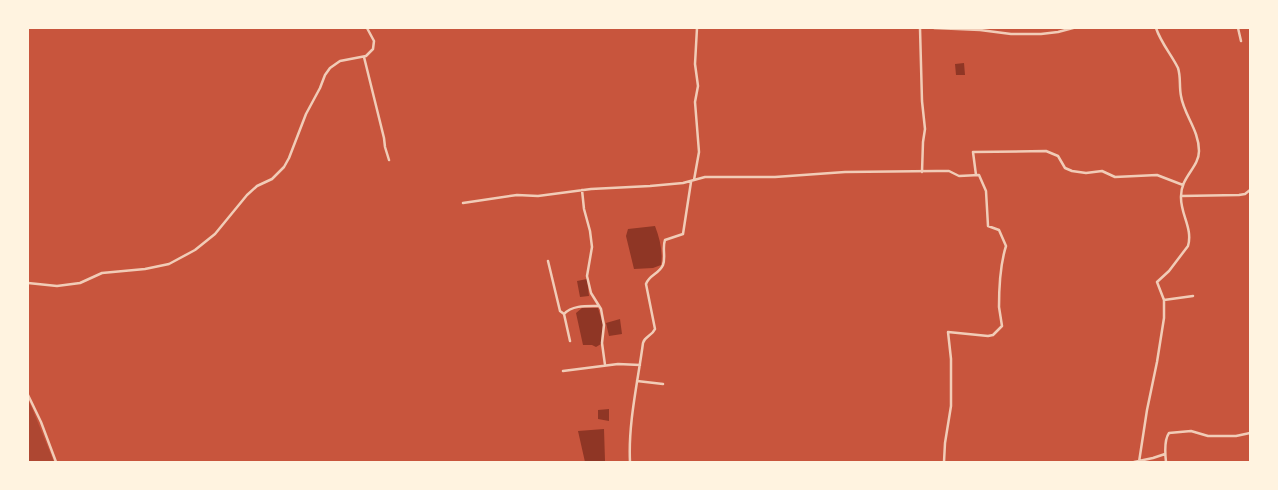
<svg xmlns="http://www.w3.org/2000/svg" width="1278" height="490" font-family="'Alegreya Sans',sans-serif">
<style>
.green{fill:#ae4732}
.water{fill:#8f3625}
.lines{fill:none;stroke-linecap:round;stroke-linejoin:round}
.minor{stroke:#f1ccb7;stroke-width:2.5}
</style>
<rect width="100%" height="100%" fill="#c8553d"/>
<path class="green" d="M 28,400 L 32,408 L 54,462 L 28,462 Z"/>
<path class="water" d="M 964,63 L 965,75 L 956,75 L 955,64 Z
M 655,226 C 660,239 663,252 661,265 L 653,268 L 634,269 L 626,236 L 628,229 Z
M 587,279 L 589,296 L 580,297 L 577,281 Z
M 582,308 L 598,308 L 603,324 L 601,344 L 596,347 L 592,345 L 583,345 L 576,313 Z
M 620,319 L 622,334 L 609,336 L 606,323 Z
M 609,409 L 609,421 L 598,419 L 598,410 Z
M 604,429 L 605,461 L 585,462 L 578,431 Z"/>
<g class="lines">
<path class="minor" d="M 920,28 L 922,101 L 925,129 L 923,142 L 922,172
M 934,28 L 980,30 L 1011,34 L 1041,34 L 1058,32 L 1073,28
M 1238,28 L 1241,41
M 364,57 L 384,138 L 385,147 L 389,160
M 976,175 L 973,152 L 1046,151 L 1058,156 L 1065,168 L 1072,171 L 1086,173 L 1102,171 L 1115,177 L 1157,175 L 1183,185
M 694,180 L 699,152 L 695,102 L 698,86 L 695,64 L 697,28
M 582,190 L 584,209 L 590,231 L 592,247 L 587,276 L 591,293 L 601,309 L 603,320 L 604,325 L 602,343 L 605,365
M 1181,196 L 1239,195 L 1245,194 L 1250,190
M 463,203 L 517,195 L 538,196 L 591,189 L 650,186 L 683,183 L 705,177 L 775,177 L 845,172 L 937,171 L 949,171 L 959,176 L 979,175 L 986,191 L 988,226 L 999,230 L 1006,246 C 1000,265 999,287 999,307 C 1000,313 1001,320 1002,326 L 993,335 L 988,336 L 948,332 L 951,359 L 951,406 L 945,443 L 944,462
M 548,261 L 560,311 L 564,314 L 570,341
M 28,283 L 57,286 L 80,283 L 102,273 L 145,269 L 169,264 L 195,250 L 215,234 L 247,195 L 257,186 L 272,179 L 284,167 L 289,158 L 306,114 L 320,88 L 325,75 L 330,68 L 340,61 L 366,56 L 373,49 L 374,41 L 367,28
M 1164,300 L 1193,296
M 564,314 C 572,305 587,306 598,306
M 563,371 L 618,364 L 640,365
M 637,381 L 663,384
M 28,395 L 41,422 L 56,462
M 630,462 C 628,423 638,381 643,343 C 645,336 652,336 655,329 L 646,284 C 649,275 659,274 663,265 C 666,257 662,248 665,240 L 683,234 L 691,182
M 1134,462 L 1153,458 L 1165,454
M 1139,462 L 1147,410 L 1157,362 L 1164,318 L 1164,300 L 1157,282 L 1169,271 L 1188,246 C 1193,229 1181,215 1181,198 C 1180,177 1199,168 1199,151 C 1199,130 1184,115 1181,96 C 1179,86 1181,77 1178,68 C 1171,54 1161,43 1156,28
M 1166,462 C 1165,453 1164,440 1169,433 L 1191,431 L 1208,436 L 1236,436 L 1250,433"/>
</g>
<rect width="1278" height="490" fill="none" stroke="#fff3e0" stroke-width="58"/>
</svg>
